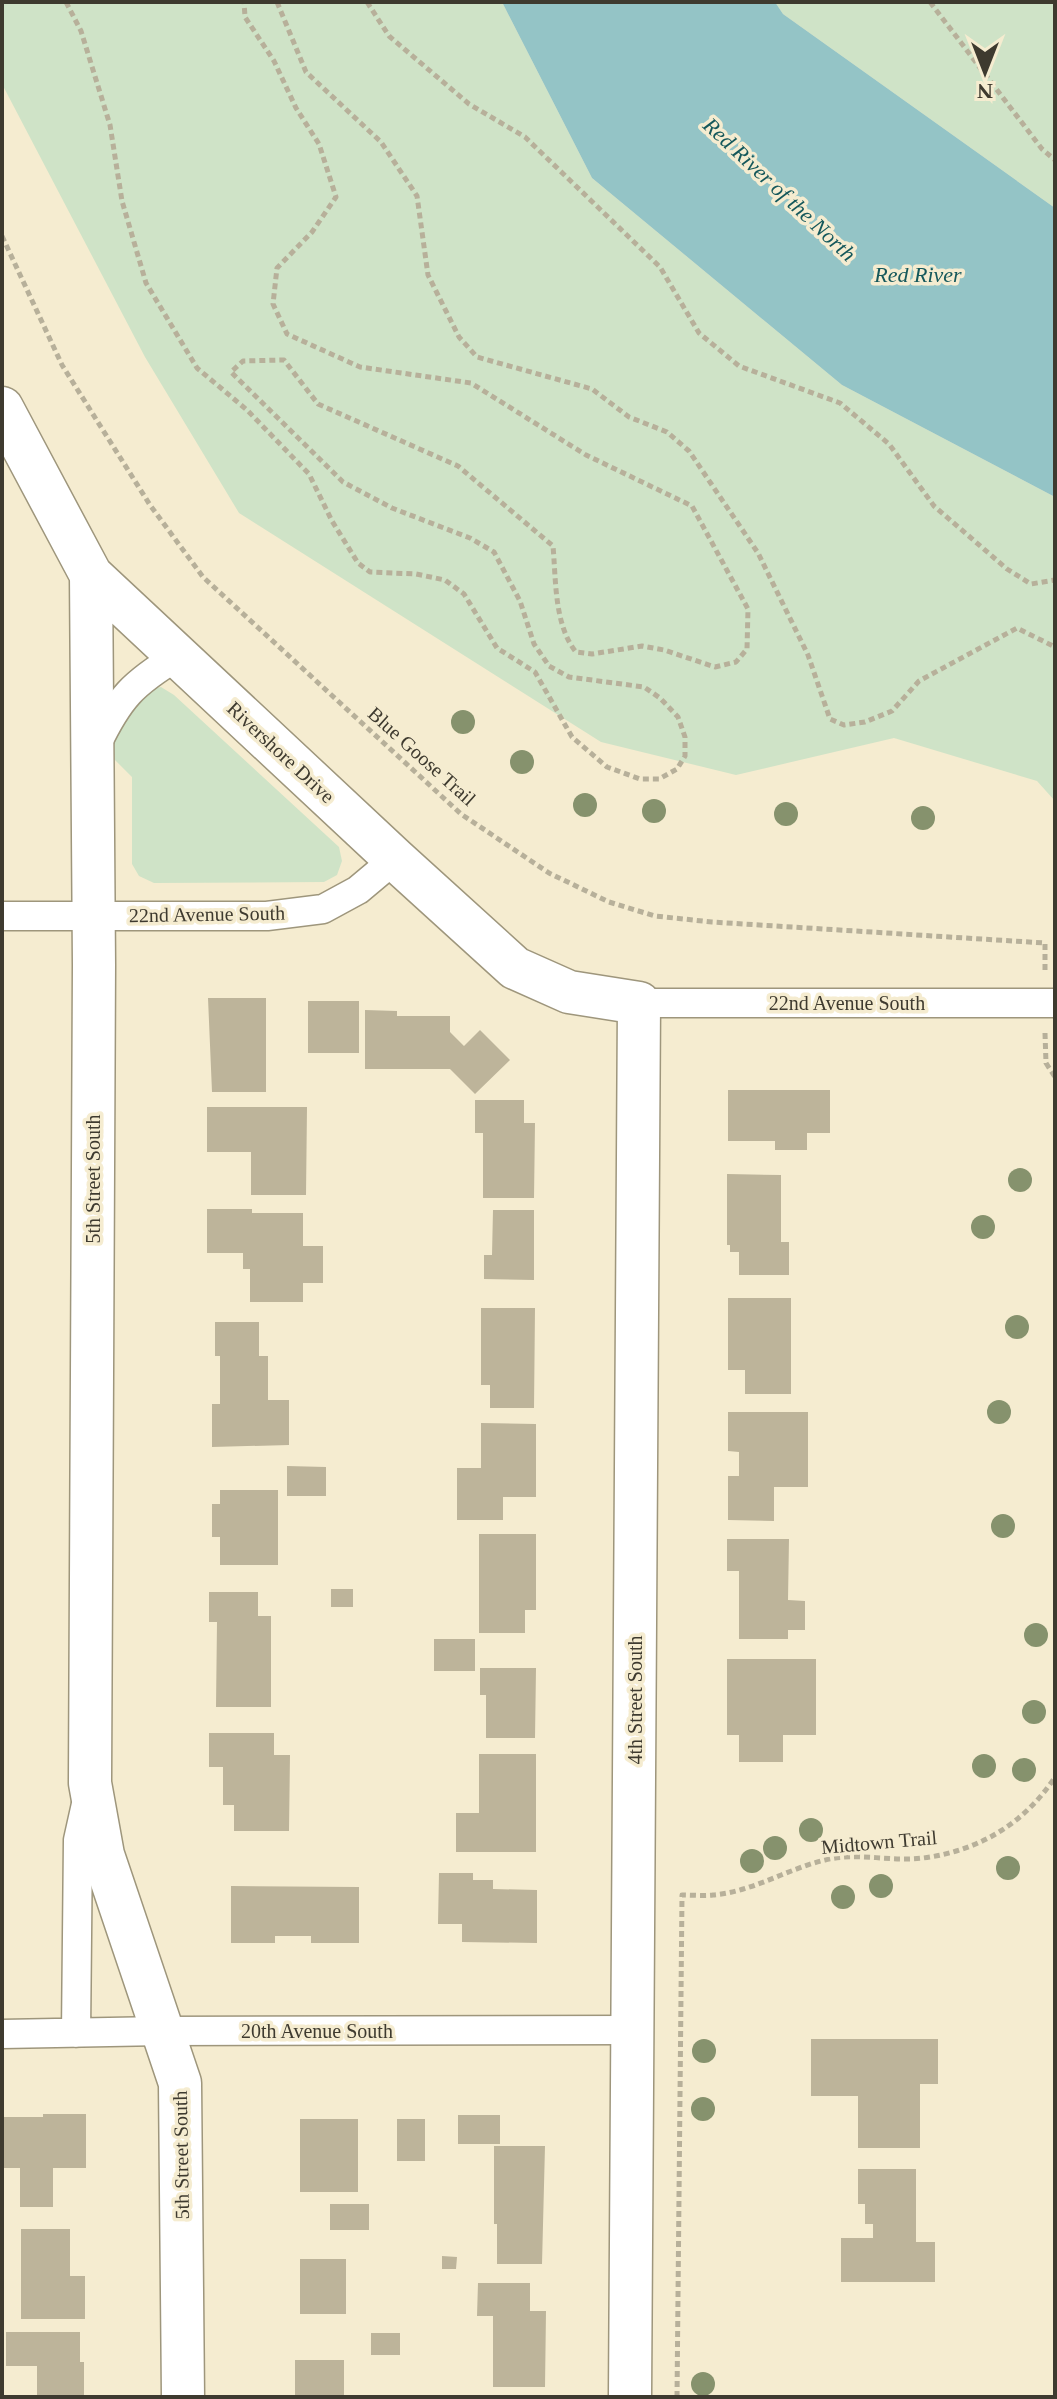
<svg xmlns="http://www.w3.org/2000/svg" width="1057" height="2399" font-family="'Times New Roman',serif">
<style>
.green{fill:#cfe3c7}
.water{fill:#94c4c6}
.building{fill:#bdb49a}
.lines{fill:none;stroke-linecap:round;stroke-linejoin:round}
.street-casing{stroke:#9e967c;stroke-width:31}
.secondary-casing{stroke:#9e967c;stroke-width:45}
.path{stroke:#b7b09a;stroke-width:5;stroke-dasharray:6 4;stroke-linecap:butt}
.street{stroke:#fff;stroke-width:28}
.secondary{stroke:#fff;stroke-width:42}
.tree{fill:#86926d}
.labels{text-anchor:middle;stroke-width:7;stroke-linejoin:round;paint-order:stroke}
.street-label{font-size:20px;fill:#3e3a2f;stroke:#f5ecd0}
.water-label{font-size:22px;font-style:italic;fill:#15585b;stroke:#f5ecd0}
</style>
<rect width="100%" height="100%" fill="#f5ecd0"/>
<path class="green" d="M 2,2 L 502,2 L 592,178 L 842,385 L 1055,497 L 1055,801 L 1037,781 L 894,738 L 736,775 L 601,742 L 239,513 L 145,357 L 2,84 Z
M 775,2 L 1055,2 L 1055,208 L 783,14 Z
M 161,687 L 174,695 L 339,847 L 342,861 L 337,875 L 324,882 L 154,883 L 139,876 L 132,864 L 132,777 L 114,759 L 114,732 L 149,689 Z"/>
<path class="water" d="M 502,2 L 775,2 L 783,14 L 1055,208 L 1055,497 L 842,385 L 592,178 Z"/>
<path class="building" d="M 208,998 L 266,998 L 266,1092 L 212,1092 Z
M 308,1001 L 359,1001 L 359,1053 L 308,1053 Z
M 365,1010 L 397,1011 L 397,1016 L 450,1016 L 450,1032 L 464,1046 L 480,1030 L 510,1060 L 475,1094 L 450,1069 L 365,1069 Z
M 728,1090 L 830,1090 L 830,1133 L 807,1133 L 807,1150 L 775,1150 L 775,1141 L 728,1141 Z
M 475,1100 L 524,1100 L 524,1123 L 535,1123 L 534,1198 L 483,1198 L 483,1133 L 475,1133 Z
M 207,1107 L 307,1107 L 306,1195 L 251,1195 L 251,1152 L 207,1152 Z
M 727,1174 L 781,1175 L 781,1242 L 789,1242 L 789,1275 L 739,1275 L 739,1252 L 730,1252 L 730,1245 L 727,1245 Z
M 207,1209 L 252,1209 L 252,1213 L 303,1213 L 303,1246 L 323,1246 L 323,1283 L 303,1283 L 303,1302 L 250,1302 L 250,1269 L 243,1269 L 243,1253 L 207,1253 Z
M 493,1210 L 534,1210 L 534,1280 L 484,1279 L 484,1255 L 492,1255 Z
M 728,1298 L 791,1298 L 791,1394 L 745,1394 L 745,1370 L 728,1370 Z
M 481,1308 L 535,1308 L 534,1408 L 490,1408 L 490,1385 L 481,1385 Z
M 215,1322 L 259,1322 L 259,1356 L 268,1356 L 268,1400 L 289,1400 L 289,1445 L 212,1447 L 212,1404 L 220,1404 L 220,1356 L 215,1356 Z
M 728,1412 L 808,1412 L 808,1487 L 774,1487 L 774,1521 L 728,1520 L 728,1476 L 739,1476 L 739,1452 L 728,1451 Z
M 481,1423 L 536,1424 L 536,1497 L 503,1497 L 503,1520 L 457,1520 L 457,1468 L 481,1468 Z
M 287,1466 L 326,1467 L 326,1496 L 287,1496 Z
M 220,1490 L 278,1490 L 278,1565 L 220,1565 L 220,1537 L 212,1537 L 212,1504 L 220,1504 Z
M 479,1534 L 536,1534 L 536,1610 L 525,1610 L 525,1633 L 479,1633 Z
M 727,1539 L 789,1539 L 788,1600 L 805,1601 L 805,1630 L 788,1630 L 788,1639 L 739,1639 L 739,1571 L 727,1571 Z
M 331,1589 L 353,1589 L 353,1607 L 331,1607 Z
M 209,1592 L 258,1592 L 258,1616 L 271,1616 L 271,1707 L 216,1707 L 217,1622 L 209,1622 Z
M 434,1639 L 475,1639 L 475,1671 L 434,1671 Z
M 727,1659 L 816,1659 L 816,1735 L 783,1735 L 783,1762 L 739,1762 L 739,1735 L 727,1735 Z
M 480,1668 L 536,1668 L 535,1738 L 486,1738 L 486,1695 L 480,1695 Z
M 209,1733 L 274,1733 L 274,1755 L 290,1755 L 289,1831 L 234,1831 L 234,1805 L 223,1805 L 223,1767 L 209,1767 Z
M 479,1754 L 536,1754 L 536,1852 L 456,1852 L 456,1813 L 479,1813 Z
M 439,1873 L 473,1873 L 473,1880 L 493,1880 L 493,1889 L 537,1890 L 537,1943 L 462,1942 L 462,1924 L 438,1924 Z
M 231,1886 L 359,1887 L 359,1943 L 311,1943 L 311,1936 L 275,1936 L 275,1943 L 231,1943 Z
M 811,2039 L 938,2039 L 938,2084 L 920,2084 L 920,2148 L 858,2148 L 858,2096 L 811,2096 Z
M 43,2114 L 86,2114 L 86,2168 L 53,2168 L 53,2207 L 20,2207 L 20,2168 L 2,2168 L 2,2117 L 43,2117 Z
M 458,2115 L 500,2115 L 500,2144 L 458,2144 Z
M 300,2119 L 358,2119 L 358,2192 L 300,2192 Z
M 397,2119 L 425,2119 L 425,2161 L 397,2161 Z
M 494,2146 L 545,2146 L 542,2264 L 497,2264 L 497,2224 L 494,2224 Z
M 858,2169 L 916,2169 L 916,2242 L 935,2242 L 935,2282 L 841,2282 L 841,2238 L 873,2238 L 873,2224 L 865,2224 L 865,2204 L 858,2204 Z
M 330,2204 L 369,2204 L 369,2230 L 330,2230 Z
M 21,2229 L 70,2229 L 70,2276 L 85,2276 L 85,2319 L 21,2319 Z
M 442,2256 L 457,2257 L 456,2269 L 442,2269 Z
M 300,2259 L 346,2259 L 346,2314 L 300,2314 Z
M 478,2283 L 530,2283 L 530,2311 L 546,2311 L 545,2387 L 493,2387 L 493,2316 L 477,2316 Z
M 6,2332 L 80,2332 L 80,2362 L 84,2362 L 84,2395 L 37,2397 L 37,2366 L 6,2366 Z
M 371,2333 L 400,2333 L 400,2355 L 371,2355 Z
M 295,2360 L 344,2360 L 344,2397 L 295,2397 Z"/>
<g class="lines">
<g class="street-casing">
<path id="street" d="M 97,744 C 119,698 133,683 178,656
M 2,916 L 267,916 L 323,909 L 358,890 L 395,859
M 639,1003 L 1055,1003
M 76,2033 L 78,1840 L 86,1804
M 2,2034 L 163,2031 L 633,2030"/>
</g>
<g class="secondary-casing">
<path id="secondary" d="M 2,408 L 91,575 L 395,859 L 515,968 L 569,992 L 639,1003 L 630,2397
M 91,575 L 94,965 L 90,1783 L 103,1855 L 180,2083 L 183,2397"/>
</g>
<path class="path" d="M 66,2 L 81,31 L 110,125 L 122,201 L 146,283 L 197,368 L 247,410 L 309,474 L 332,521 L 358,563 L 370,572 L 416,574 L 445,580 L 464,594 L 497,648 L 535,672 L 572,737 L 607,767 L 640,779 L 659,779 L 677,769 L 685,756 L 685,737 L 678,717 L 660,698 L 644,687 L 569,677 L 549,666 L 534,644 L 520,601 L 494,552 L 470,538 L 392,508 L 343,482 L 231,372 L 243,361 L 284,360 L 318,404 L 458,466 L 553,546 C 556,579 554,625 576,652 L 592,654 L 642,646 L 664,650 L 715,667 L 736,662 L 747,649 L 748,609 L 692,506 L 586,455 L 471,383 L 360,367 L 287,334 L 273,304 L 277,268 L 312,232 L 336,197 L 319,144 L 296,108 L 274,61 L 245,17 L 244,2
M 277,2 L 306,72 L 381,142 L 417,196 L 428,275 L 459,337 L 477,357 L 592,389 L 629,417 L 667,432 L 689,451 L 758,553 L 808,655 L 830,719 L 844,725 L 865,722 L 892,711 L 919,681 L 1017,628 L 1055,647
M 367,2 L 389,36 L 469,104 L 525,137 L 660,267 L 699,333 L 739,366 L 840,403 L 889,444 L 934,506 L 1007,569 L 1031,584 L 1055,580
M 930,2 L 1042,149 L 1055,160
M 2,236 L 62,365 L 150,505 L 203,577 L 461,814 L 549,873 L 609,902 L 655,916 L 712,922 L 1045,943 L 1045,971
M 1045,1033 L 1046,1063 L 1055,1077
M 677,2397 L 682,1895 C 692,1895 703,1896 713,1895 C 752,1892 787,1869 825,1860 C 857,1852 891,1862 923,1858 C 979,1851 1025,1823 1055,1777"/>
<use href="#street" class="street"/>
<use href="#secondary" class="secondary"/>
</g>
<g class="tree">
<circle cx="463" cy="722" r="12"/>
<circle cx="522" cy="762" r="12"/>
<circle cx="585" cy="805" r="12"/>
<circle cx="654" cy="811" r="12"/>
<circle cx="786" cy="814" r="12"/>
<circle cx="923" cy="818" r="12"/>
<circle cx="1020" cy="1180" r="12"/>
<circle cx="983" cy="1227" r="12"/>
<circle cx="1017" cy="1327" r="12"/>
<circle cx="999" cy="1412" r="12"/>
<circle cx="1003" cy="1526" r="12"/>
<circle cx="1036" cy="1635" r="12"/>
<circle cx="1034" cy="1712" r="12"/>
<circle cx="984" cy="1766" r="12"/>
<circle cx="1024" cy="1770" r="12"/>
<circle cx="811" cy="1830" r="12"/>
<circle cx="775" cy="1848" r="12"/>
<circle cx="752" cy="1861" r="12"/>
<circle cx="1008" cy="1868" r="12"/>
<circle cx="881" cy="1886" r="12"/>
<circle cx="843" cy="1897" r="12"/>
<circle cx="704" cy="2051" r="12"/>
<circle cx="703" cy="2109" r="12"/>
<circle cx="703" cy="2384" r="12"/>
</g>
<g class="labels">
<g class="street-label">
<text transform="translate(281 752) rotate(43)" y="7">Rivershore Drive</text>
<text transform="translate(422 756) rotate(42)" y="7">Blue Goose Trail</text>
<text transform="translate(207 914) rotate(-1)" y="7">22nd Avenue South</text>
<text x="847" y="1010">22nd Avenue South</text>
<text transform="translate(93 1179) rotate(-90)" y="7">5th Street South</text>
<text transform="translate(635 1700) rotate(-90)" y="7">4th Street South</text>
<text transform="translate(879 1842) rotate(-5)" y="7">Midtown Trail</text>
<text x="317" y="2038">20th Avenue South</text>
<text transform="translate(181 2155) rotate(-91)" y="7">5th Street South</text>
</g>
<g class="water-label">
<text transform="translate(780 189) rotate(43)" y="8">Red River of the North</text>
<text x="918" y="282">Red River</text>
</g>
</g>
<rect width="1057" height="2399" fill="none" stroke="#3e3a2f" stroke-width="8"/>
<g transform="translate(985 72) rotate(180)" stroke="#f5ecd0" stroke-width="6" paint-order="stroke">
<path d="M0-6L14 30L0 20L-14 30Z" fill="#3e3a2f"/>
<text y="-12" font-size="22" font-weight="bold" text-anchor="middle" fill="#3e3a2f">N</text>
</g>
</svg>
